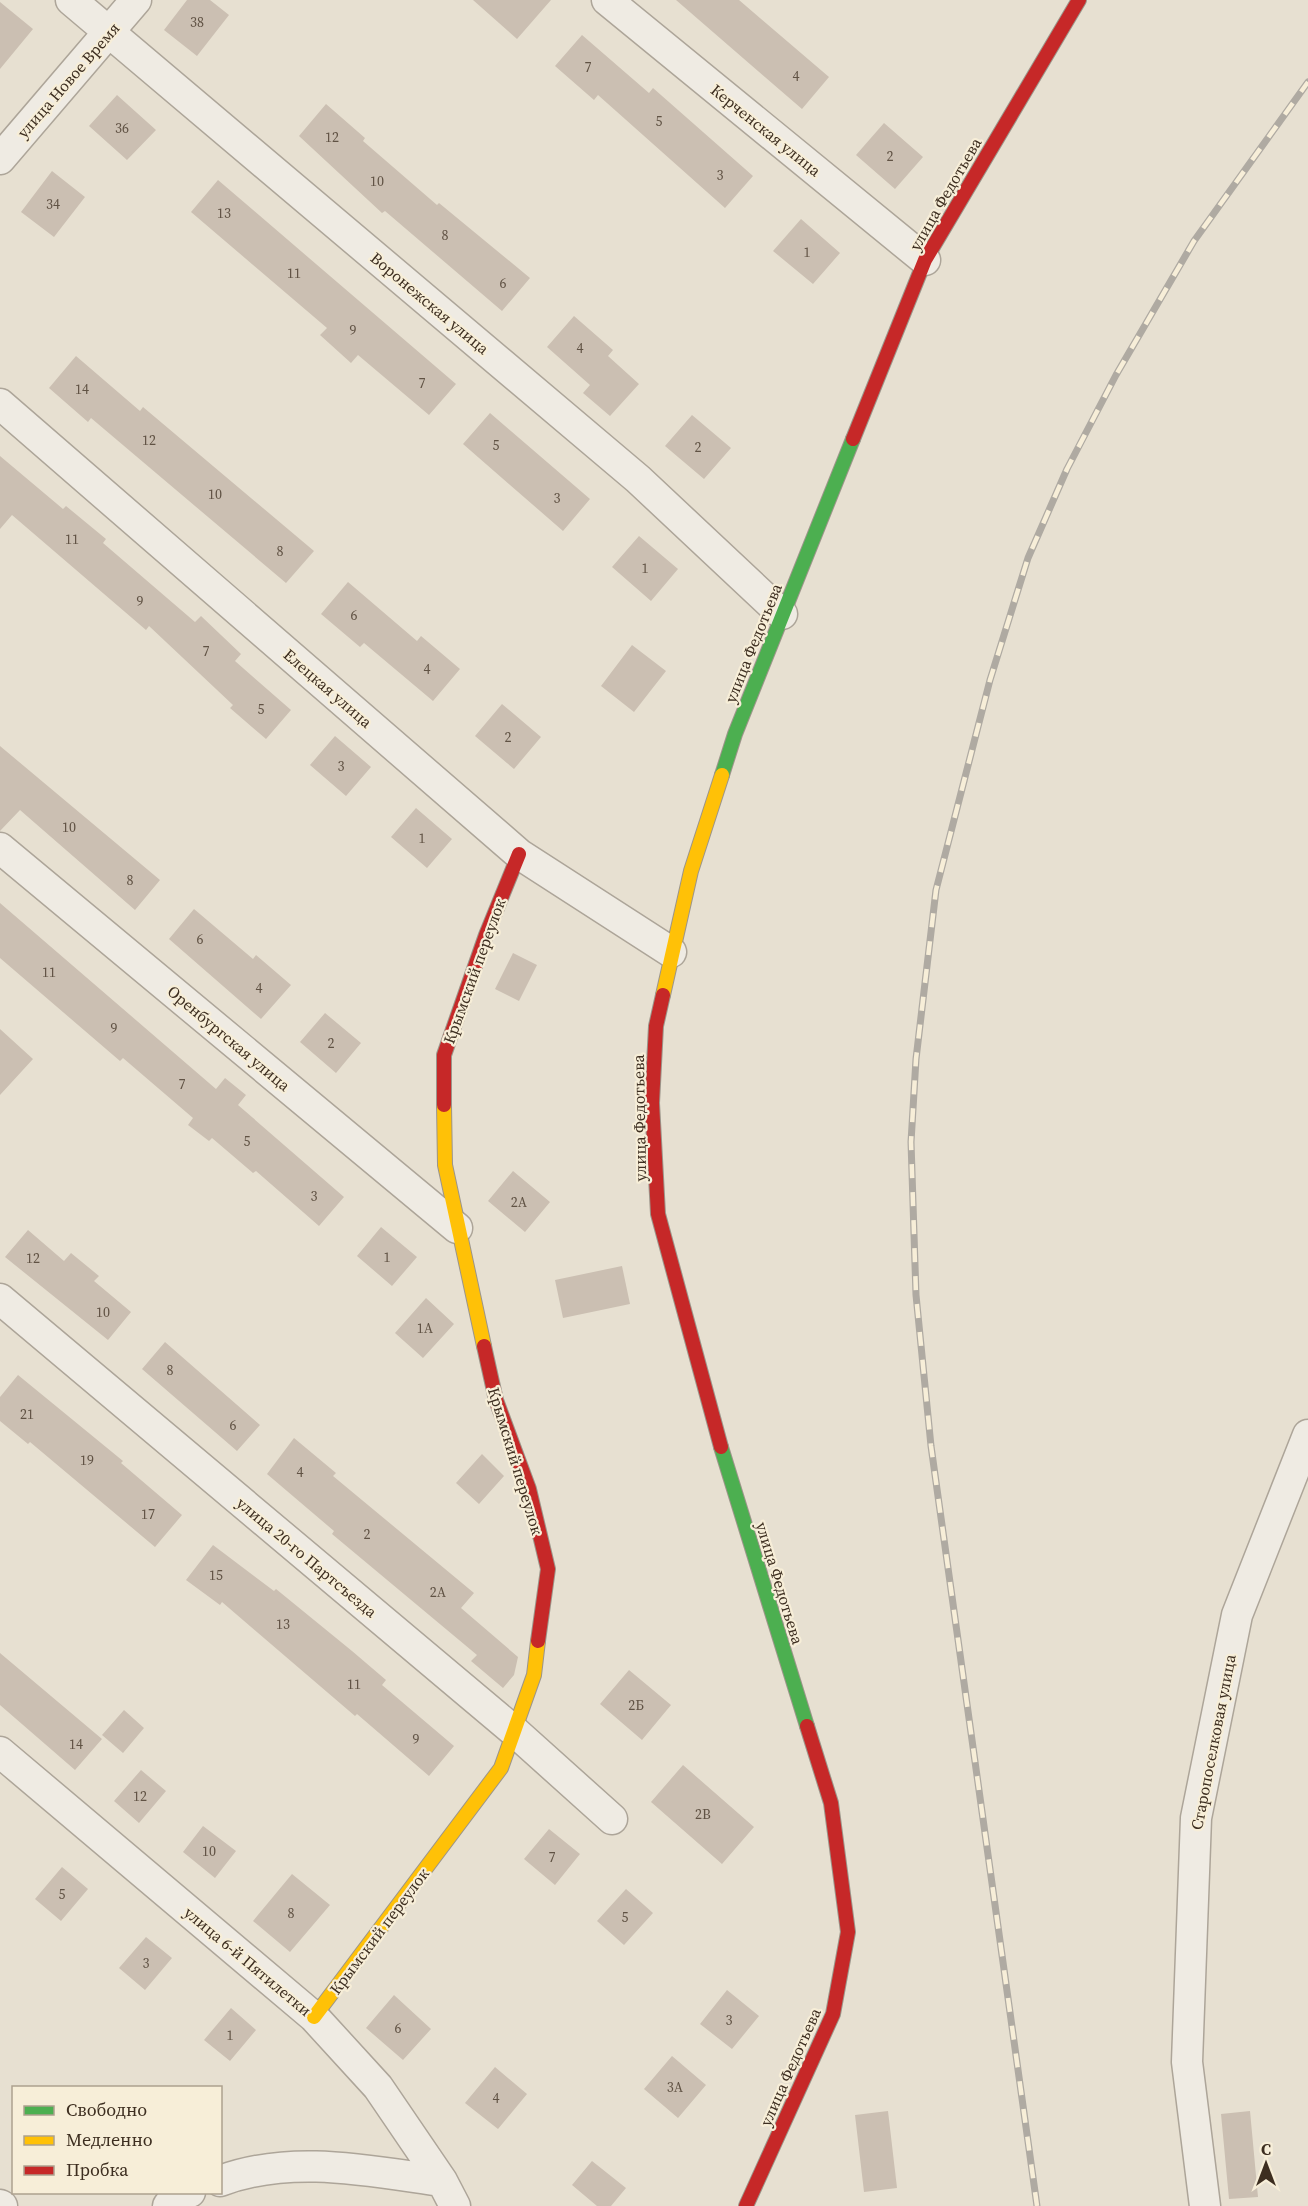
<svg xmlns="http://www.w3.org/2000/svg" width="1308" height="2206" font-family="'Source Serif 4',serif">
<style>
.building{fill:#cbbfb2}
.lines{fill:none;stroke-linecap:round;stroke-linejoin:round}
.street-casing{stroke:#ada599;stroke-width:33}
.fast-casing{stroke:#9c958a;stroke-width:16}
.slow-casing{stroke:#9c958a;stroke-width:16}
.jam-casing{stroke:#9c958a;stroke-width:16}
.street{stroke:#efebe3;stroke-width:30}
.fast{stroke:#4caf50;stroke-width:14}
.slow{stroke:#ffc107;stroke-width:14}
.jam{stroke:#c62828;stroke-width:14}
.rail-casing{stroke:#afaaa2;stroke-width:7}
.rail{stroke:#f7eed8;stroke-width:4.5;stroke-dasharray:14;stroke-linecap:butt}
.labels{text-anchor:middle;stroke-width:4.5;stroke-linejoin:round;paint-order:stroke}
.number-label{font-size:14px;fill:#605244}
.street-label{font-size:16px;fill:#3d2e20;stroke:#f7eed8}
</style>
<rect width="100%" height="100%" fill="#e7e0d1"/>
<path class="building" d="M 187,0 L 210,0 L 229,15 L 197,56 L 164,30 Z
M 473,0 L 551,0 L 517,39 Z
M 676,0 L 739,0 L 829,77 L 802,109 Z
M 0,2 L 33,29 L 0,69 Z
M 582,35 L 649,93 L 653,88 L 753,176 L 725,208 L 598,95 L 594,100 L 555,66 Z
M 117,95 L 156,130 L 127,160 L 89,126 Z
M 326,104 L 365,138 L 363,141 L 437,205 L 439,203 L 530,278 L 502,311 L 385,211 L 382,213 L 299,136 Z
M 884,123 L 923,157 L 895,189 L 856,155 Z
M 52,171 L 85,197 L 54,237 L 21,212 Z
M 218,180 L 456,384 L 429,415 L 358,355 L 351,363 L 320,335 L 327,328 L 191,212 Z
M 801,219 L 840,253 L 813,284 L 773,251 Z
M 574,316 L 613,350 L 608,356 L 639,384 L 610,416 L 583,393 L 590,385 L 547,347 Z
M 76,356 L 140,411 L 143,407 L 314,551 L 286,583 L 91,418 L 88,422 L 49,388 Z
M 490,413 L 590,499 L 563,531 L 463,444 Z
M 692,415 L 731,448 L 704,479 L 665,446 Z
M 0,456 L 63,509 L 66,506 L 106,539 L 103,543 L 195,622 L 201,616 L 241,654 L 235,661 L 291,710 L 266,739 L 230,708 L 233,705 L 149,626 L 146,630 L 12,515 L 0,529 Z
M 639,536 L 678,569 L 651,601 L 612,567 Z
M 348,582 L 417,641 L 421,636 L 460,669 L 433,701 L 364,643 L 360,647 L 321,614 Z
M 632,645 L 666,671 L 634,712 L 601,686 Z
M 502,704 L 541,737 L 514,769 L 475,736 Z
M 335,736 L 371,767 L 346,796 L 310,765 Z
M 0,746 L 160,880 L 135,910 L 20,810 L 0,831 Z
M 416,808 L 452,839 L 427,868 L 391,837 Z
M 0,903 L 216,1089 L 225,1078 L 246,1095 L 238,1105 L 344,1197 L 319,1226 L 256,1171 L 253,1173 L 212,1138 L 209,1141 L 188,1125 L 193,1118 L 123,1058 L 120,1061 L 0,958 Z
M 194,909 L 253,959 L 256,955 L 291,985 L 261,1019 L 169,939 Z
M 513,953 L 537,965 L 519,1001 L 495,989 Z
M 325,1013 L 361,1043 L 336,1073 L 300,1042 Z
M 0,1029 L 33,1059 L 0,1095 Z
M 513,1171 L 550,1202 L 525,1232 L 488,1201 Z
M 381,1227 L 417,1257 L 392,1286 L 357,1256 Z
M 28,1230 L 64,1261 L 71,1253 L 99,1276 L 94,1281 L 131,1312 L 108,1340 L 5,1257 Z
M 622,1266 L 630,1304 L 563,1318 L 555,1280 Z
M 426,1298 L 454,1324 L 423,1358 L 395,1333 Z
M 165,1342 L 260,1425 L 237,1451 L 142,1369 Z
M 18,1375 L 123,1461 L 121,1463 L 182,1515 L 155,1547 L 30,1442 L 28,1444 L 0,1421 L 0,1397 Z
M 294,1438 L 336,1473 L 333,1476 L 474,1593 L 461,1608 L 518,1657 L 514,1675 L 503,1688 L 471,1661 L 477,1655 L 332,1534 L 334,1531 L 267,1474 Z
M 482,1454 L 504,1476 L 479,1504 L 456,1483 Z
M 213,1545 L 274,1591 L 276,1589 L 352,1651 L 386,1680 L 382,1685 L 454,1746 L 429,1776 L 357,1714 L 355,1716 L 222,1602 L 220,1605 L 186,1580 Z
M 0,1653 L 102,1739 L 75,1770 L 0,1705 Z
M 629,1670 L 671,1705 L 642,1740 L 600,1704 Z
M 124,1710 L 144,1728 L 123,1753 L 102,1735 Z
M 683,1765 L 754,1827 L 722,1864 L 651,1802 Z
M 141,1770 L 166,1791 L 139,1823 L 114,1801 Z
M 203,1826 L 236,1851 L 215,1878 L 183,1852 Z
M 549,1829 L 580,1854 L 555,1885 L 524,1859 Z
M 62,1867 L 88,1889 L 61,1921 L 35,1899 Z
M 292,1874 L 330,1905 L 290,1952 L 253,1921 Z
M 626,1889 L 653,1913 L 624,1945 L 597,1921 Z
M 146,1937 L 172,1958 L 145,1990 L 119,1968 Z
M 727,1990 L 759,2016 L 732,2049 L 700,2024 Z
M 394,1995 L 431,2029 L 403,2060 L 366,2028 Z
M 231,2008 L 256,2030 L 230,2061 L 204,2040 Z
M 672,2056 L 706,2085 L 678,2118 L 644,2089 Z
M 495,2067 L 527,2094 L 498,2129 L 465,2103 Z
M 888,2111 L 897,2188 L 864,2192 L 855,2115 Z
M 1250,2111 L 1258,2197 L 1229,2199 L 1221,2114 Z
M 592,2161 L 626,2188 L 611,2206 L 597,2206 L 572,2185 Z"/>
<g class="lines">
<g class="street-casing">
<path id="street" d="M 71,0 L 638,479 L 782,614
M 607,0 L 925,260
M 0,159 L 136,0
M 0,404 L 519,854 L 671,952
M 0,848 L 457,1228
M 0,1299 L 514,1731 L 612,1819
M 0,1752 L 314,2017 L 378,2087 L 442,2181 L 455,2206
M 220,2181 C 292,2154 369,2171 442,2181
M 0,2205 L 2,2206
M 168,2206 L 174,2198 L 190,2192
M 1205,2206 L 1187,2062 L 1196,1818 L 1237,1615 L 1308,1435"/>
</g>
<g class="fast-casing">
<path id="fast" d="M 722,775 L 735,734 L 853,439
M 721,1447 L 807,1726"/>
</g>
<g class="slow-casing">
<path id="slow" d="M 663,995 L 691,871 L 722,775
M 444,1105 L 445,1165 L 484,1346
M 314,2017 L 501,1768 L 534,1675 L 538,1641"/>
</g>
<g class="jam-casing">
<path id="jam" d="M 853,439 L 925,260 L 1079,0
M 663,995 L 656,1026 L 652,1103 L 658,1214 L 721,1447
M 444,1105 L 444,1055 L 486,935 L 519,854
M 484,1346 L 496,1400 L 529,1489 L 548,1569 L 538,1641
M 746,2206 L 833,2014 L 848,1932 L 831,1803 L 807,1726"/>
</g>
<use href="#street" class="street"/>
<use href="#fast" class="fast"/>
<use href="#slow" class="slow"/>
<use href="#jam" class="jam"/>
<g class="rail-casing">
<path id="rail" d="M 1037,2206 L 931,1446 L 916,1295 L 911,1142 L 916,1059 L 936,890 L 990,680 L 1028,558 L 1067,469 L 1116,375 L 1194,241 L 1308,82"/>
</g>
<use href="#rail" class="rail"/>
</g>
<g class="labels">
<g class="number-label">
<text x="197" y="27">38</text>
<text x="588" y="72">7</text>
<text x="796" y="81">4</text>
<text x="659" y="126">5</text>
<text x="122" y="133">36</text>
<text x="332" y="142">12</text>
<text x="890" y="161">2</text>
<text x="720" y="180">3</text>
<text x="377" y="186">10</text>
<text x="53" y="209">34</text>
<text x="224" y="218">13</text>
<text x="445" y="240">8</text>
<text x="807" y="257">1</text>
<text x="294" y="278">11</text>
<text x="503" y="288">6</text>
<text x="353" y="335">9</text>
<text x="580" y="353">4</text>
<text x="422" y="388">7</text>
<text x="82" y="394">14</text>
<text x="149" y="445">12</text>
<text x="496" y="450">5</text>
<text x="698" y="452">2</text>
<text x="215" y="499">10</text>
<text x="557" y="503">3</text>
<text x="72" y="544">11</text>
<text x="280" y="556">8</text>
<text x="645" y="573">1</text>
<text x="140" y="606">9</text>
<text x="354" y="620">6</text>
<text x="206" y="656">7</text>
<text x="427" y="674">4</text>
<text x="261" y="714">5</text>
<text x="508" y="742">2</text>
<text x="341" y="771">3</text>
<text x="69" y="832">10</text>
<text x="422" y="843">1</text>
<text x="130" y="885">8</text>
<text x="200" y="944">6</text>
<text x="49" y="977">11</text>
<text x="259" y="993">4</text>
<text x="114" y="1033">9</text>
<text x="331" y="1048">2</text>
<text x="182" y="1089">7</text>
<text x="247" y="1146">5</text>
<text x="314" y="1201">3</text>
<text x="519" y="1207">2А</text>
<text x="387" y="1262">1</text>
<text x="33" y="1263">12</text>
<text x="103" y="1317">10</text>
<text x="425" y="1333">1А</text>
<text x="170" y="1375">8</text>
<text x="27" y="1419">21</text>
<text x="233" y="1430">6</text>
<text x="87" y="1465">19</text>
<text x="300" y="1477">4</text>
<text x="148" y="1519">17</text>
<text x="367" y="1539">2</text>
<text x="216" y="1580">15</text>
<text x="438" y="1597">2А</text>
<text x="283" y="1629">13</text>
<text x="354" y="1689">11</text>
<text x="636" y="1710">2Б</text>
<text x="416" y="1744">9</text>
<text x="76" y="1749">14</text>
<text x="140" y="1801">12</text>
<text x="703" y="1819">2В</text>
<text x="209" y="1856">10</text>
<text x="552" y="1862">7</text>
<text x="62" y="1899">5</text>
<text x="291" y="1918">8</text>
<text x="625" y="1922">5</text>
<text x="146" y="1968">3</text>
<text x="729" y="2025">3</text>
<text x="398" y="2033">6</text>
<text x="230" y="2040">1</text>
<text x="675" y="2092">3А</text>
<text x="496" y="2103">4</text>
</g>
<g class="street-label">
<text transform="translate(68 80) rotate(-49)" y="6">улица Новое Время</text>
<text transform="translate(766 130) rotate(39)" y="6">Керченская улица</text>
<text transform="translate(945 194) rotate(-60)" y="6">улица Федотьева</text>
<text transform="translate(430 303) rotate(40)" y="6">Воронежская улица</text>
<text transform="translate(753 643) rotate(-68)" y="6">улица Федотьева</text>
<text transform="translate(328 688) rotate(41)" y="6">Елецкая улица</text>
<text transform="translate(474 971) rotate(-70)" y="6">Крымский переулок</text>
<text transform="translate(229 1038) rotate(40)" y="6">Оренбургская улица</text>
<text transform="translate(639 1118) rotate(-91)" y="6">улица Федотьева</text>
<text transform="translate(516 1461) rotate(73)" y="6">Крымский переулок</text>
<text transform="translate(307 1557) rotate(40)" y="6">улица 20-го Партсъезда</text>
<text transform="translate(780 1583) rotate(73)" y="6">улица Федотьева</text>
<text transform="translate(1213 1742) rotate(-79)" y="6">Старопоселковая улица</text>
<text transform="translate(379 1931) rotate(-53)" y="6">Крымский переулок</text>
<text transform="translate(248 1961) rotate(40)" y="6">улица 6-й Пятилетки</text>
<text transform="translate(790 2067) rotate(-66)" y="6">улица Федотьева</text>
</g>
</g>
<rect x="12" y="2086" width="210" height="108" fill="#f7eed8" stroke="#ada18e" stroke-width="1.5"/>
<rect x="24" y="2106" width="30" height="9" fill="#4caf50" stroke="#ada18e" stroke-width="1.5"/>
<text x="66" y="2116" font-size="18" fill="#3d2e20">Свободно</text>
<rect x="24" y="2136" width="30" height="9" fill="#ffc107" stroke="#ada18e" stroke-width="1.5"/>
<text x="66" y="2146" font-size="18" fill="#3d2e20">Медленно</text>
<rect x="24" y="2166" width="30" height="9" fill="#c62828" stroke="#ada18e" stroke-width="1.5"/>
<text x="66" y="2176" font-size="18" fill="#3d2e20">Пробка</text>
<g transform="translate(1266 2164)" stroke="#f7eed8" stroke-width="4.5" paint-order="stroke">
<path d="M0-4.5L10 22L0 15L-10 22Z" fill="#3d2e20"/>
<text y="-9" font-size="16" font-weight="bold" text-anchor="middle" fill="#3d2e20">С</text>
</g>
</svg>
